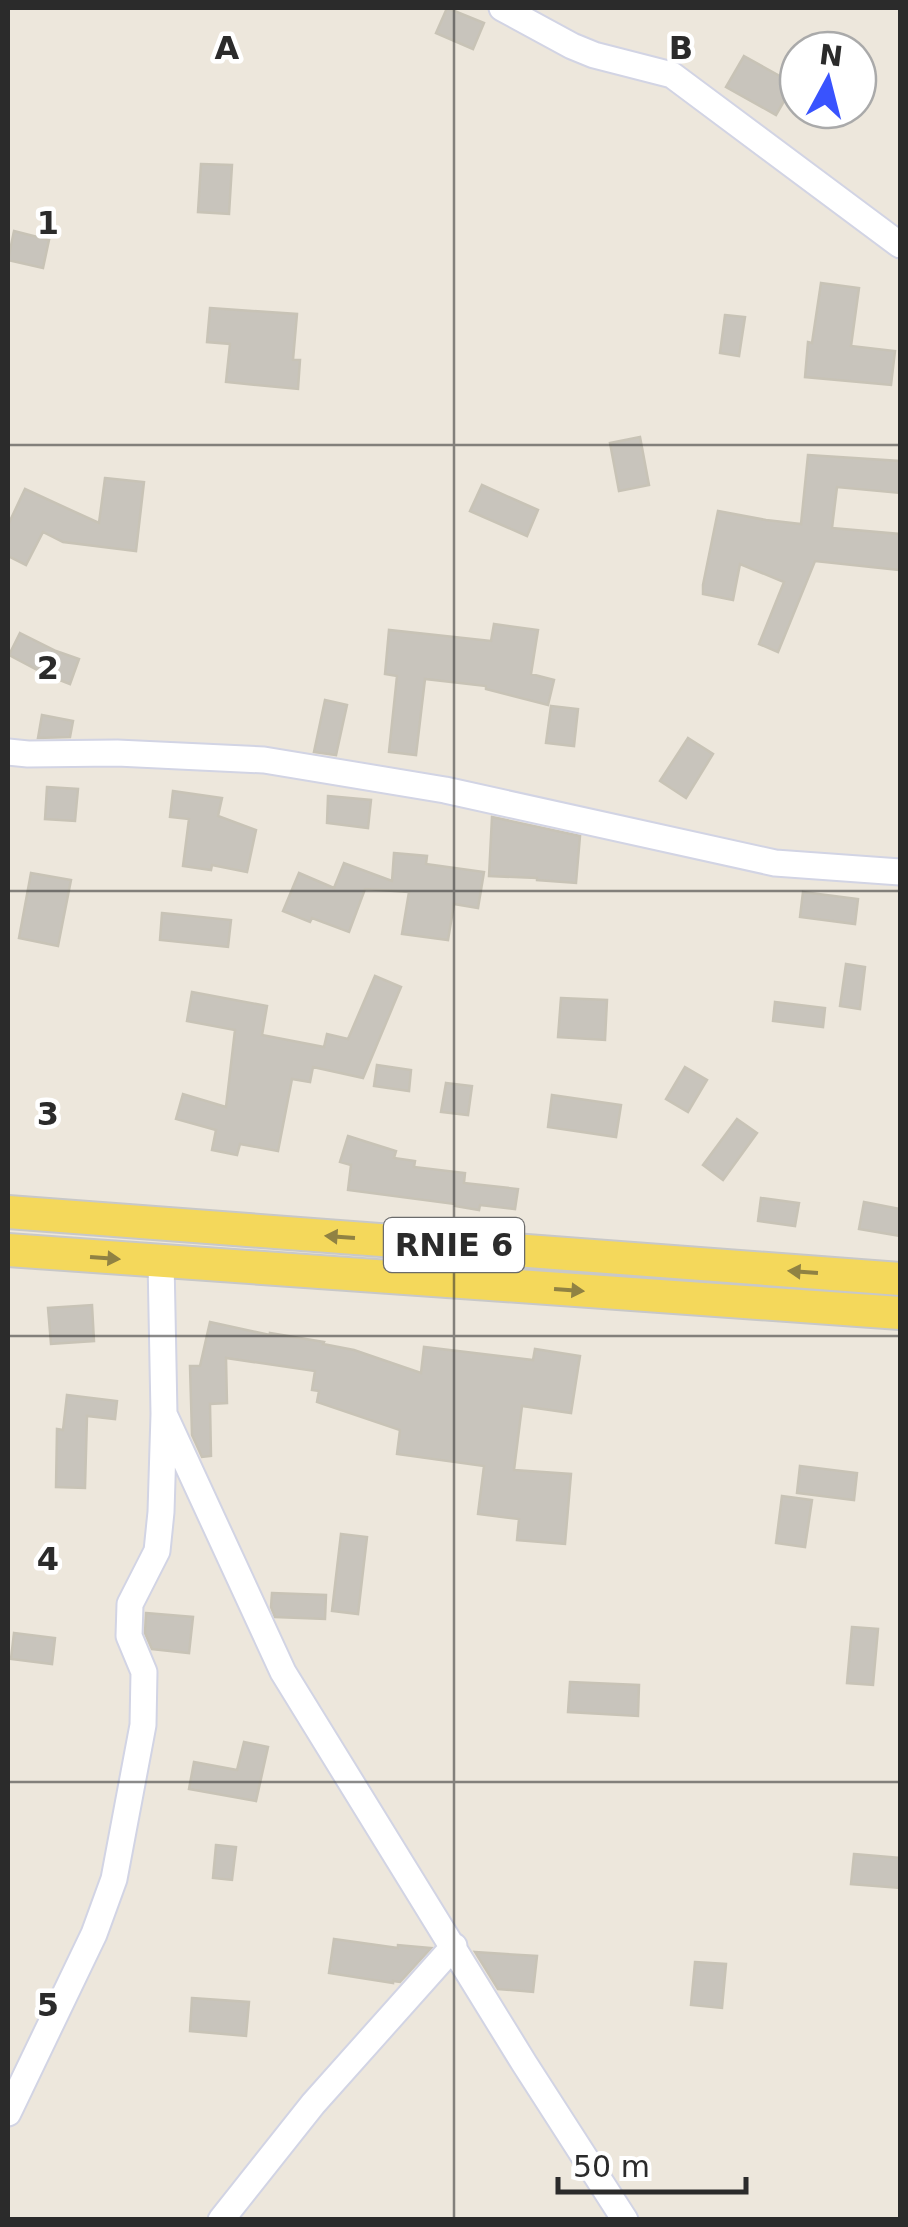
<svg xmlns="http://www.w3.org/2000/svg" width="908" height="2227" font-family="'DejaVu Sans',sans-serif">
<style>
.building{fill:#c8c4bc;stroke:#c8c3b6;stroke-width:2.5}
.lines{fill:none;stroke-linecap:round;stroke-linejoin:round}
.minor-casing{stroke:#d2d4e4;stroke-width:29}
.major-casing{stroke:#c8c8c8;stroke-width:36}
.minor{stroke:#fff;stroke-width:25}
.major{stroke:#f4d85b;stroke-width:32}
.oneway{fill:#908243}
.grid{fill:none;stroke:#2b2b2b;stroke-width:2.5;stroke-opacity:0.55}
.labels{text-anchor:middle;stroke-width:9;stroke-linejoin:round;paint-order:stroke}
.shield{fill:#fff;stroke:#6b6b6b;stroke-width:2.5}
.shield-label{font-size:32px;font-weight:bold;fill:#2b2b2b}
.grid-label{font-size:32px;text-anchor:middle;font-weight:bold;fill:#2b2b2b;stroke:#fff;stroke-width:9;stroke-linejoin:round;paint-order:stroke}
</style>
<rect width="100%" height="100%" fill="#ede7dc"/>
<path class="building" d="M 447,8 L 484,23 L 473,49 L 436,33 Z
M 744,56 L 794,84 L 776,115 L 726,87 Z
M 201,164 L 232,165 L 229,214 L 198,212 Z
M 14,231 L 49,240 L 43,268 L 8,260 Z
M 821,283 L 859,288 L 851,346 L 895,351 L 891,385 L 805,377 L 808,342 L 812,343 Z
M 210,308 L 297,314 L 293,360 L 300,360 L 298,389 L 226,382 L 230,344 L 207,342 Z
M 725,315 L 745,317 L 739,356 L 720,353 Z
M 640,437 L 649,485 L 619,491 L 610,443 Z
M 808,455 L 900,461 L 900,493 L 837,487 L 832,528 L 900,534 L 900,570 L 815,561 L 778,652 L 759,644 L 784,582 L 740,564 L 733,600 L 703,594 L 703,585 L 718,511 L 766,520 L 801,524 Z
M 105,478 L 144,482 L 136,551 L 63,542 L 43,532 L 26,565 L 8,556 L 8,525 L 25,489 L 99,523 Z
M 482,485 L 538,510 L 527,536 L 470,511 Z
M 494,624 L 538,630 L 531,674 L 554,680 L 548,705 L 486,689 L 486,686 L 425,679 L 416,755 L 389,752 L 397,676 L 385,674 L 389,630 L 491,641 Z
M 20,633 L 56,651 L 79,659 L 70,684 L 47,675 L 9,655 Z
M 325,700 L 347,705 L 336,755 L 314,752 Z
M 551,706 L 578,709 L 574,746 L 546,743 Z
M 42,715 L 73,721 L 70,737 L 38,738 Z
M 688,738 L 713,754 L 686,798 L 660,781 Z
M 47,787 L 78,789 L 75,821 L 45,819 Z
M 173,791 L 222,798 L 218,816 L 256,830 L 247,872 L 212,865 L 211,870 L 183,866 L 189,819 L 170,817 Z
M 328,796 L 371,800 L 368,828 L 327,823 Z
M 492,817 L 580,836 L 576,883 L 537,880 L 537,878 L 489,876 Z
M 394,853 L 427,856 L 426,864 L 484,872 L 478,908 L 454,904 L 448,940 L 402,934 L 409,892 L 365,889 L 349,932 L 312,918 L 310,922 L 283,911 L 299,873 L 334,888 L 344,863 L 392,881 Z
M 31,873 L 71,880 L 58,946 L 19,938 Z
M 803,892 L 858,899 L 855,924 L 800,917 Z
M 162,913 L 231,920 L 228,947 L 160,940 Z
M 846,964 L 865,967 L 860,1009 L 840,1006 Z
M 375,976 L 401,987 L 363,1078 L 313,1067 L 310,1082 L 292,1079 L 278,1151 L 240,1144 L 237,1155 L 212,1150 L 216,1130 L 176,1119 L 183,1094 L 226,1107 L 235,1030 L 187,1021 L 192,992 L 267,1006 L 262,1035 L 324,1047 L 327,1034 L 348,1039 Z
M 561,998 L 607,1000 L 605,1040 L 558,1037 Z
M 775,1002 L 825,1008 L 823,1027 L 773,1021 Z
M 377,1065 L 411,1070 L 409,1091 L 374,1086 Z
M 685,1067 L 707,1080 L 688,1112 L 666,1099 Z
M 446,1083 L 472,1086 L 468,1115 L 441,1112 Z
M 552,1095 L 621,1105 L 616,1137 L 548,1127 Z
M 737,1119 L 757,1133 L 723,1180 L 703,1165 Z
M 348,1136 L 396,1151 L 394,1158 L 415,1161 L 414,1167 L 465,1173 L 464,1183 L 518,1189 L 515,1209 L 480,1205 L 479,1210 L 455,1206 L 455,1204 L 348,1190 L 351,1165 L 340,1162 Z
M 761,1198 L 799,1203 L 795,1226 L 758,1221 Z
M 864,1202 L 900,1209 L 900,1236 L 859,1229 Z
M 92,1305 L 94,1341 L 51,1344 L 48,1308 Z
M 210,1322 L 270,1335 L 270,1333 L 324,1342 L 323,1344 L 354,1350 L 421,1373 L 424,1347 L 533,1360 L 535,1349 L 580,1356 L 571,1413 L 522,1406 L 514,1470 L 571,1474 L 565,1544 L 517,1540 L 519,1519 L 478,1514 L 484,1466 L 397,1454 L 400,1430 L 317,1402 L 319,1391 L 312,1390 L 315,1371 L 226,1358 L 227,1403 L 210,1404 L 211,1456 L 202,1457 L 192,1435 L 190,1366 L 200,1366 Z
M 67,1395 L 117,1401 L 115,1419 L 87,1416 L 85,1488 L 56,1487 L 57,1429 L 63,1430 Z
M 800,1466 L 857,1473 L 854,1500 L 797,1493 Z
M 782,1496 L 812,1500 L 805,1547 L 776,1543 Z
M 341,1534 L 367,1537 L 358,1614 L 332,1611 Z
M 272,1593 L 326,1595 L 325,1619 L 275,1617 L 271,1607 Z
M 146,1613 L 193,1617 L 189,1653 L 152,1649 L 145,1633 Z
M 852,1627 L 878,1629 L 873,1685 L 847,1683 Z
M 14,1633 L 55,1638 L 52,1664 L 11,1659 Z
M 570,1682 L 639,1685 L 638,1716 L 568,1712 Z
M 244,1742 L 268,1747 L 256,1801 L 189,1789 L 194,1762 L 237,1770 Z
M 216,1845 L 236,1847 L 232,1880 L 213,1878 Z
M 854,1854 L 900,1858 L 900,1888 L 851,1884 Z
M 334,1939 L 398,1948 L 398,1945 L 431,1948 L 400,1982 L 393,1981 L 393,1983 L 329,1973 Z
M 475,1952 L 537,1956 L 533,1992 L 498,1989 Z
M 695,1962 L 726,1964 L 722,2008 L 691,2005 Z
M 192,1998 L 249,2002 L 246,2036 L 190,2031 Z"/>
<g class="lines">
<g class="minor-casing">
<path id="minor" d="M 502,8 L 572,46 L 594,55 L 672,75 L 900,245
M 8,752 L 28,754 L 117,753 L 264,760 L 445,790 L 775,863 L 900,872
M 164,1414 L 283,1672 L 524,2063 L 625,2220
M 8,2113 L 94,1934 L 114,1879 L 143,1725 L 144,1672 L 129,1636 L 130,1604 L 157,1551 L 161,1512 L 164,1414 L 161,1261
M 221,2220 L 313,2104 L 454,1946"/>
</g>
<g class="major-casing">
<path id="major" d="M 8,1212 L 900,1279
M 8,1250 L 900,1313"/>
</g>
<use href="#minor" class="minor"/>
<use href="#major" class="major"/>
</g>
<defs><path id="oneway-solid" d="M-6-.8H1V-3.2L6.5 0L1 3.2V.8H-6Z" transform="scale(2.5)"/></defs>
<g class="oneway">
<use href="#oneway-solid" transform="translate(340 1237) rotate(-176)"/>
<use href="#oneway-solid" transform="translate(105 1258) rotate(4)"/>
<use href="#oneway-solid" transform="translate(803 1272) rotate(-176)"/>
<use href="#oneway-solid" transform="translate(569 1290) rotate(4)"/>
</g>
<path class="grid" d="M 454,8 L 454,2220M 8,445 L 900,445M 8,891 L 900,891M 8,1336 L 900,1336M 8,1782 L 900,1782"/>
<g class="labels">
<rect class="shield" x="384" y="1218" width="140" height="54" rx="8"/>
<g class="shield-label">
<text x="454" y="1256">RNIE 6</text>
</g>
</g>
<g class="grid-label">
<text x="227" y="59">A</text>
<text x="681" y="59">B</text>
<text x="48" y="234">1</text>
<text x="48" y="679">2</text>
<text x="48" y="1125">3</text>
<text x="48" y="1570">4</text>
<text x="48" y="2016">5</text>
</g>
<rect width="908" height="2227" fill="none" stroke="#2b2b2b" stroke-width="20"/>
<g transform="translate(828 80) rotate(7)"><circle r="48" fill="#ffffff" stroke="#aaaaaa" stroke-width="2.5"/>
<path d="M0-8L18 38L0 25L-18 38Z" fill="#3953fe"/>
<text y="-15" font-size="28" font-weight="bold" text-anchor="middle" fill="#2b2b2b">N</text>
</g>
<path d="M558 2177v15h188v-15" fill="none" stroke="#2b2b2b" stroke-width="5"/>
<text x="573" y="2177" font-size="30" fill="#2b2b2b" stroke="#ffffff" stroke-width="8" paint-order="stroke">50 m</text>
</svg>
